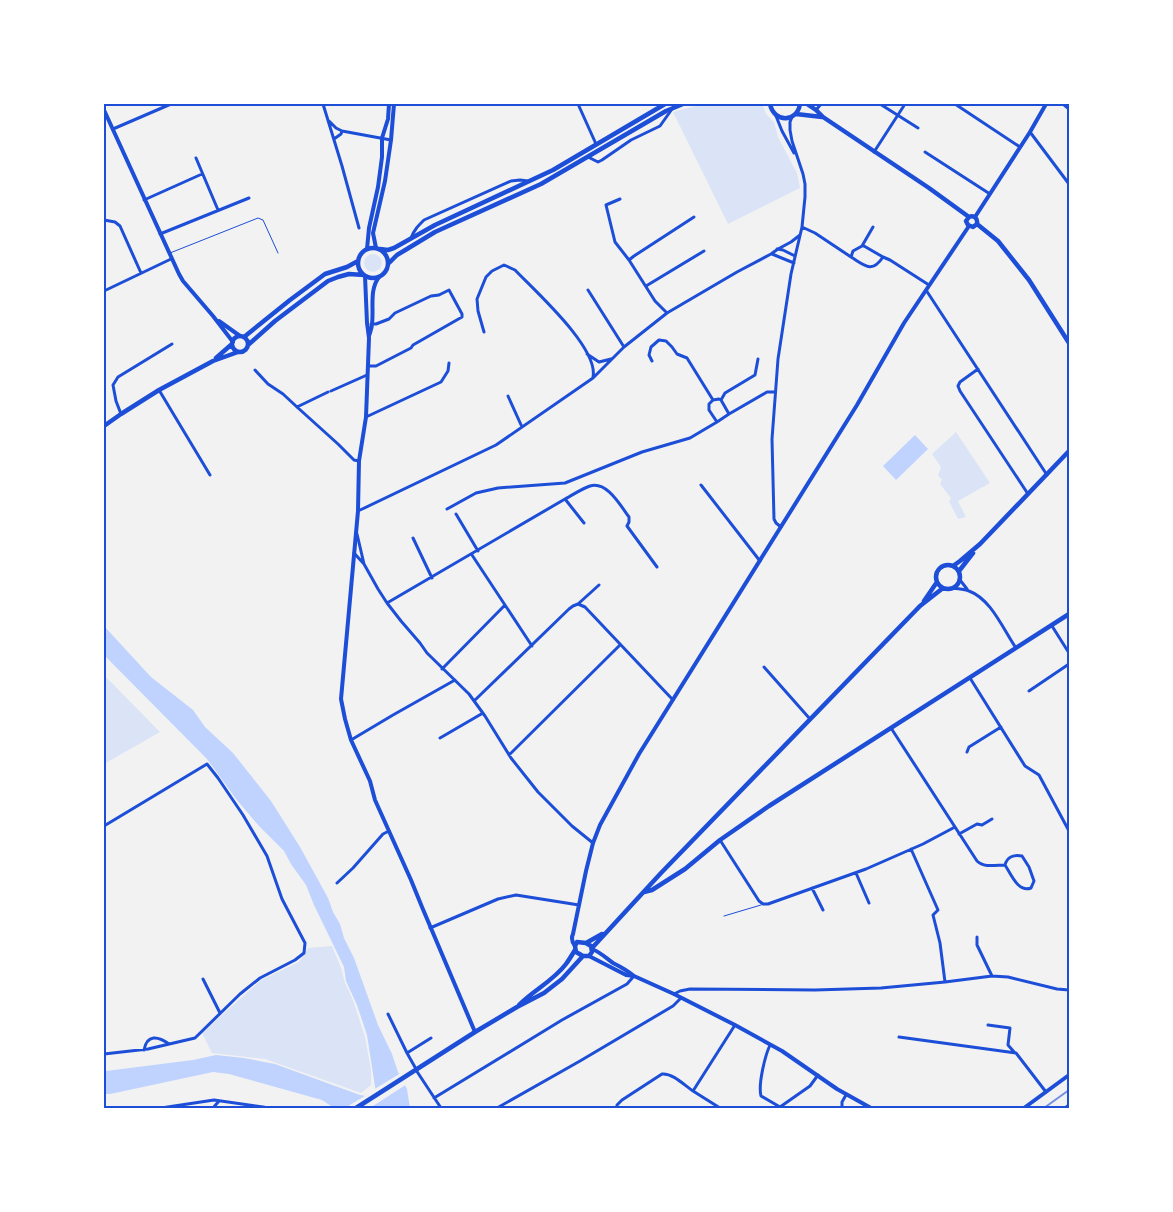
<svg xmlns="http://www.w3.org/2000/svg" width="1173" height="1212" font-family="'Fira Sans',sans-serif">
<style>
.green{fill:#dbe4f7}
.water{fill:#bfd3fe}
.pier{fill:#f2f2f2}
.lines{fill:none;stroke-linecap:round;stroke-linejoin:round}
.service{stroke:#1d4ed8;stroke-width:1}
.minor{stroke:#1d4ed8;stroke-width:3}
.tertiary{stroke:#1d4ed8;stroke-width:4}
.secondary{stroke:#1d4ed8;stroke-width:4.5}
.rail{stroke:#7290e2;stroke-width:2}
.neatline{fill:none;stroke:#1d4ed8;stroke-width:2}
</style>
<rect width="100%" height="100%" fill="#f2f2f2"/>
<path class="green" d="M 703,104 L 758,104 L 763,106 L 766,114 L 774,122 L 778,137 L 797,173 L 800,188 L 728,224 L 673,112 Z
M364 263a9 9 0 1 1 18 0a9 9 0 1 1-18 0Z
M 956,432 L 990,483 L 958,501 L 966,517 L 958,519 L 949,501 L 951,498 L 940,484 L 942,479 L 938,476 L 941,467 L 932,454 Z
M 104,675 L 160,732 L 104,764 Z
M 332,946 L 341,968 L 345,983 L 353,1000 L 365,1037 L 371,1070 L 371,1085 L 361,1093 L 265,1059 L 212,1053 L 202,1033 L 261,980 L 299,962 L 308,948 Z"/>
<path class="water" d="M 915,435 L 928,449 L 896,480 L 883,466 Z
M 104,626 L 151,677 L 193,710 L 205,727 L 233,753 L 271,801 L 300,847 L 328,898 L 333,912 L 340,924 L 344,938 L 354,958 L 378,1025 L 392,1054 L 398,1072 L 407,1089 L 410,1108 L 334,1108 L 322,1100 L 229,1074 L 213,1072 L 110,1094 L 104,1094 L 104,1072 L 106,1071 L 193,1060 L 216,1055 L 244,1058 L 275,1064 L 360,1095 L 372,1097 L 376,1093 L 367,1035 L 357,1005 L 346,981 L 344,967 L 314,905 L 306,885 L 291,864 L 284,851 L 259,826 L 236,799 L 207,759 L 104,655 Z"/>
<path class="pier" d="M 401,1073 L 407,1084 L 370,1108 L 345,1108 L 368,1094 L 371,1094 L 374,1092 L 373,1090 Z"/>
<g class="lines">
<path class="service" d="M 170,253 L 258,218 L 263,220 L 278,253
M 724,916 L 761,905"/>
<path class="minor" d="M 323,104 L 342,166 L 359,228
M 578,104 L 596,144
M 880,104 L 918,128
M 955,104 L 1020,147
M 1063,104 L 1069,109
M 816,110 L 821,104
M 776,116 L 782,131 L 794,153
M 329,121 L 336,128 L 342,131 L 391,140
M 113,129 L 171,104
M 1030,132 L 1069,184
M 334,139 L 341,134 L 342,131
M 874,152 L 905,104
M 925,152 L 990,194
M 588,157 L 598,162 L 602,160 L 631,140 L 660,126 L 672,109
M 196,158 L 218,210
M 620,199 L 606,205 L 615,242 L 629,260 L 655,301 L 667,313
M 144,200 L 202,174
M 104,220 L 115,222 L 120,226 L 141,273
M 802,227 L 815,233 L 851,257
M 873,227 L 862,246 L 853,251 L 851,257 C 864,265 872,274 883,257
M 160,234 L 249,198
M 411,238 C 414,230 418,226 424,220 L 511,181 L 520,180 L 528,181
M 862,246 L 864,246 L 883,257 L 890,260 L 929,285
M 777,249 L 783,250 L 795,256
M 772,254 L 794,263
M 629,260 L 634,256 L 694,217
M 646,286 L 704,251
M 588,290 L 624,347
M 926,290 L 1047,475
M 104,291 L 171,259
M 484,332 L 478,311 L 477,299 L 486,277 L 492,271 L 504,265 L 515,270 C 535,291 599,348 593,377
M 587,354 L 599,362 L 611,359
M 758,359 L 755,375 L 725,393 L 721,400 L 729,414 L 767,392 L 775,392
M 652,361 L 649,355 L 651,347 L 659,340 L 666,341 L 672,347 L 677,354 L 687,358 L 713,400 L 719,399 L 721,400
M 368,366 L 376,366 L 411,348 L 413,345 L 462,317 L 462,314 L 449,290 L 439,295 L 431,296 L 395,313 L 389,319 L 376,324 L 371,324
M 978,369 L 960,382 L 958,386 L 960,391 L 1028,494
M 255,370 L 268,384 L 283,394 L 297,407 L 338,444 L 354,460 L 359,461
M 159,390 L 210,475
M 331,391 L 367,375
M 508,396 L 522,427
M 713,400 L 709,404 L 709,410 L 717,422 L 729,414
M 297,407 L 328,392
M 121,414 L 116,401 L 113,385 L 118,377 L 172,344
M 366,417 L 441,382 L 448,371 L 449,363
M 701,485 L 760,561
M 565,499 L 584,523
M 447,509 L 476,493 L 498,488 L 565,483 L 642,452 L 690,438 L 717,422
M 358,511 L 496,445 L 593,378 L 624,347 L 667,313 L 737,272 L 771,254 L 778,249 L 791,242 L 800,235
M 456,514 L 478,551
M 781,527 L 776,523 L 774,519 L 772,439 L 778,359 L 791,274 L 802,227 L 805,197 L 805,184 L 803,174 L 792,141 L 790,130 L 790,122 L 792,117
M 357,534 L 364,564 L 378,589 L 387,603 L 401,621 L 420,643 L 427,653 L 469,694 L 485,716 L 511,758 L 538,792 L 572,826 L 593,843
M 413,538 L 432,578
M 354,553 L 364,564
M 472,555 L 532,646
M 960,580 L 967,589
M 953,588 C 958,589 964,589 969,591 C 991,599 1003,629 1016,648
M 387,603 L 565,499 C 573,495 581,489 590,486 C 607,481 620,505 629,517 L 629,522 L 627,526 L 657,567
M 578,604 L 585,607 L 673,700
M 1052,626 L 1069,653
M 764,667 L 810,719
M 442,669 L 505,605
M 970,678 L 1025,766 L 1039,775 L 1069,831
M 1029,691 L 1069,664
M 474,701 L 569,609 L 573,606 L 578,604 L 599,585
M 891,728 L 977,861 C 984,868 996,865 1005,865 C 1011,874 1018,893 1031,888 L 1034,881 L 1029,867 L 1022,856 C 1014,854 1007,857 1005,865
M 440,738 L 483,713
M 351,740 L 393,715 L 455,680
M 967,752 L 969,747 L 1001,727
M 509,755 L 620,645
M 104,826 L 207,764 L 218,778 L 243,815 L 267,856 L 282,899 L 305,943 L 304,953 L 295,960 L 260,978 L 240,994 L 195,1038 L 148,1049 L 104,1054
M 959,834 L 977,824 L 982,825 L 992,819
M 720,840 L 759,901 L 763,904 L 768,904 L 866,869 L 923,844 L 955,827
M 911,849 L 938,910 L 933,915 L 940,943 L 945,982
M 856,873 L 869,903
M 337,883 L 353,868 L 383,834 L 389,831
M 812,888 L 823,910
M 430,928 L 498,899 L 516,895 L 579,905
M 977,937 L 977,945 L 992,976
M 203,979 L 220,1013
M 674,994 L 680,991 L 690,989 L 815,990 L 881,988 L 945,982 L 992,976 L 1008,977 L 1057,989 L 1069,990
M 388,1014 L 407,1053 L 416,1069
M 988,1025 L 1010,1028 L 1008,1045 L 1015,1053
M 899,1037 L 1016,1053 L 1046,1092
M 770,1045 C 765,1056 758,1084 761,1096 L 780,1107 L 810,1086 L 818,1075
M 144,1050 C 147,1034 158,1036 169,1044
M 407,1053 L 431,1038
M 416,1070 L 441,1108
M 693,1091 L 720,1108
M 434,1098 L 562,1020 L 627,984 L 634,976
M 161,1108 L 214,1100 L 263,1107 L 268,1108
M 213,1108 L 219,1101
M 497,1108 L 580,1061 L 673,1006 L 681,998
M 617,1108 L 617,1105 L 622,1100 L 662,1074 C 673,1073 684,1085 693,1091 L 735,1025
M 842,1108 L 842,1102 L 846,1095
M 1065,1108 L 1069,1105"/>
<path class="tertiary" d="M 104,110 L 179,274 L 183,281 L 213,316 L 233,342
M 975,217 L 1030,132 L 1046,104
M 376,248 L 373,233 L 385,181 L 391,140 L 394,104
M 367,249 L 369,228 L 378,187 L 382,157 L 382,138 L 388,119 L 389,104
M 365,276 L 367,323 L 369,338 L 366,417 L 359,461 L 358,511 L 341,699 L 345,719 L 351,740 L 370,781 L 375,800 L 411,880 L 422,907 L 475,1032
M 219,321 L 240,336
M 369,336 C 370,332 372,328 372,324 C 374,308 369,290 379,277
M 575,946 C 572,942 571,938 573,934 L 586,871 L 593,843 L 600,825 L 639,754 L 857,405 L 904,323 L 969,226
M 592,949 C 600,952 606,958 613,963 C 621,967 627,970 634,976 L 674,994 L 735,1025 L 782,1051 L 837,1089 L 871,1108
M 589,956 L 626,975 L 634,976
M 1024,1108 L 1069,1075"/>
<path class="secondary" d="M 770,104 C 774,123 797,123 800,104
M 807,104 L 816,110 L 823,117 L 929,188 L 969,217 C 974,215 978,218 977,224
M 796,114 L 822,117
M 969,217 L 966,221 L 968,225 L 973,227 L 977,224
M 977,224 L 998,241 L 1029,280 L 1069,343
M358 263a15 15 0 1 1 30 0a15 15 0 1 1-30 0Z
M 380,249 L 388,250 L 394,248 L 435,225 L 553,170 L 665,104
M 389,263 L 397,255 L 407,249 L 435,232 L 541,184 L 666,111 L 683,104
M232 344a8 8 0 1 1 16 0a8 8 0 1 1-16 0Z
M 244,337 L 290,300 L 325,274 L 347,267 L 358,261
M 248,345 L 275,321 L 328,281 L 338,277 L 349,274 L 364,275
M 216,358 L 232,344
M 104,426 L 121,414 L 159,390 L 213,361 L 238,352
M936 577a12 12 0 1 1 24 0a12 12 0 1 1-24 0Z
M 953,566 L 960,561 L 980,544 L 1069,451
M 959,571 L 973,553
M 924,601 L 937,582
M 644,892 L 652,890 L 685,869 L 720,840 L 769,806 L 1069,614
M 577,942 L 586,943 L 591,946 L 592,952 L 589,956 L 583,956 L 576,952 L 575,946 Z
M 586,943 L 602,934
M 592,948 L 661,873 L 920,606 L 943,588
M 519,1005 C 534,990 553,981 566,964 C 569,960 572,955 575,950
M 356,1108 L 475,1032 L 517,1007 L 544,993 L 562,979 L 583,956"/>
<path class="rail" d="M 1044,1108 L 1069,1090"/>
</g>
<rect width="1173" height="1212" fill="none" stroke="#ffffff" stroke-width="210"/>
<rect x="105" y="105" width="963" height="1002" class="neatline"/>
</svg>
